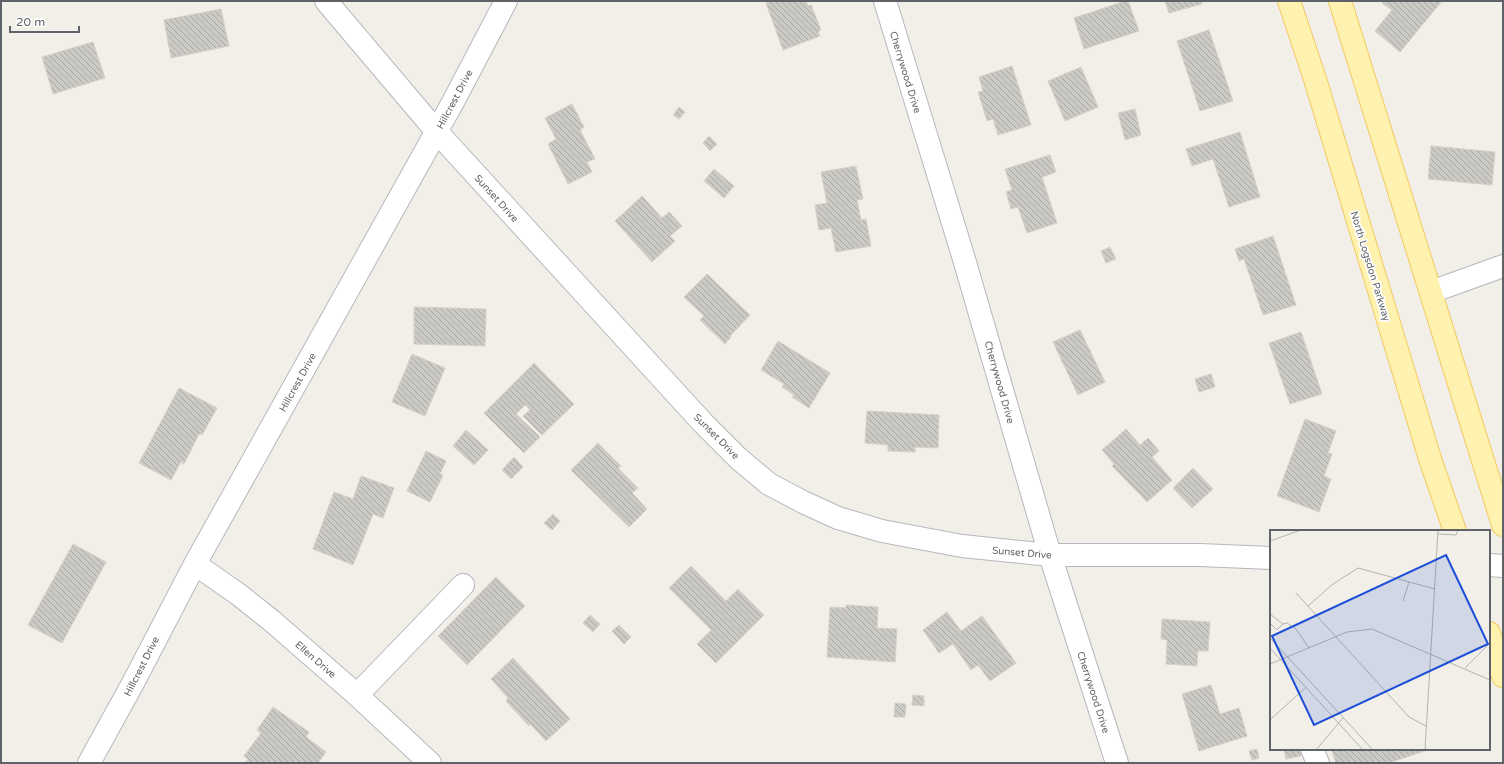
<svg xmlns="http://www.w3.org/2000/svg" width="1504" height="764" font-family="'Varela Round',sans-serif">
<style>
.building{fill:url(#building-back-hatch);stroke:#d6d1c6}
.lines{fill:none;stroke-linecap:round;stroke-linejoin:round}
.minor-casing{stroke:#b5b8bc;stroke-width:24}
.major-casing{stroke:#f2c960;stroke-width:24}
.minor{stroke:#fff;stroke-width:22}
.major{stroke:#fff2af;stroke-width:22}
.labels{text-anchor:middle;stroke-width:3.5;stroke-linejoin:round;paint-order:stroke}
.street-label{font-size:10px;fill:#5f6368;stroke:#fff}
.inset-road{fill:none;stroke:#b3b3b1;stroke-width:1}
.view{fill:#1d4ed8;fill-opacity:0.15;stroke:#1d4ed8;stroke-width:2}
.inset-edge{fill:none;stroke:#5f6368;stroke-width:2}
</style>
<defs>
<pattern id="building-back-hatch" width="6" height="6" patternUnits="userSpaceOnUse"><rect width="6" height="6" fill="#cccac5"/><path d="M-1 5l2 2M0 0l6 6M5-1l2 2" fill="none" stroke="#a9a8a4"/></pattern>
</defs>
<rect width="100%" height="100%" fill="#f1efe8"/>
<path class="building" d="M 771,1 L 806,1 L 808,6 L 811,5 L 821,30 L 818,32 L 820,36 L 783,50 L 766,3 Z
M 1125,1 L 1128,1 L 1139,31 L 1084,49 L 1074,18 Z
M 1165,1 L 1202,1 L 1201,1 L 1202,4 L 1169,13 Z
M 1384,1 L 1442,1 L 1400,52 L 1375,31 L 1392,10 L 1382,3 Z
M 221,9 L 229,46 L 171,58 L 164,20 Z
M 1209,30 L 1233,101 L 1200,111 L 1177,41 Z
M 93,42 L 105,78 L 53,94 L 42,57 Z
M 1012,66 L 1031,125 L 998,135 L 993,119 L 987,121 L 978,92 L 983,91 L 979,77 Z
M 1081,67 L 1098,107 L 1065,121 L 1048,81 Z
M 572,104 L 584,127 L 580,130 L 595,159 L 587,162 L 592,172 L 568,184 L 548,144 L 556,139 L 545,118 Z
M 679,107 L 685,112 L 679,119 L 673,115 Z
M 1135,109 L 1141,135 L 1125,140 L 1118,113 Z
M 1240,132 L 1260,197 L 1229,207 L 1213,159 L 1192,166 L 1186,149 Z
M 709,136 L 717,144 L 710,151 L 703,143 Z
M 1431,146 L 1495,152 L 1492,185 L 1428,179 Z
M 1050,155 L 1056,172 L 1042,177 L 1057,223 L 1027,233 L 1018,207 L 1011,209 L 1006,192 L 1012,190 L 1005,169 Z
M 856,166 L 863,199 L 857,200 L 861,220 L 866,219 L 871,246 L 836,252 L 831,228 L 819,230 L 815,205 L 827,203 L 821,172 Z
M 714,169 L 734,186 L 724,198 L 704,181 Z
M 642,196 L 662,218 L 669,212 L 682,226 L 670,236 L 675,241 L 652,262 L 615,221 Z
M 1273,236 L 1296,305 L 1263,315 L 1244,259 L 1239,261 L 1235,249 Z
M 1110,247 L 1116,259 L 1106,263 L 1101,251 Z
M 707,274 L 750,315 L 730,336 L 731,337 L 725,344 L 700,320 L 704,316 L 684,297 Z
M 414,307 L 486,309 L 485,346 L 414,344 Z
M 1080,330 L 1105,382 L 1078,395 L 1053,342 Z
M 1301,332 L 1322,394 L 1290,404 L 1269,343 Z
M 778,341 L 830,373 L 809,408 L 792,397 L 794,395 L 782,387 L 784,384 L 761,370 Z
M 412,354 L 445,368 L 425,416 L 392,402 Z
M 534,363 L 574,404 L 542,435 L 523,416 L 530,410 L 525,405 L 516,414 L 540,437 L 524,453 L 484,413 Z
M 1211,374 L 1215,387 L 1199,392 L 1195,379 Z
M 179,388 L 217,408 L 202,435 L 199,434 L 184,464 L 181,462 L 171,480 L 139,463 Z
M 867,411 L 939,415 L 938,448 L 915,447 L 915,452 L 888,451 L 888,445 L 865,443 Z
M 1305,419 L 1336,431 L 1328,453 L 1332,454 L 1324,476 L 1331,479 L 1319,512 L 1277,496 Z
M 1126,429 L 1140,445 L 1148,438 L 1159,451 L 1152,457 L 1172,480 L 1147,502 L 1112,466 L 1114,464 L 1102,450 Z
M 466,430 L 488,450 L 474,465 L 453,446 Z
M 598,443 L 621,466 L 618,468 L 638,488 L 632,493 L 647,509 L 629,527 L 571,470 Z
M 426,451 L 446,461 L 440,474 L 443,475 L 430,502 L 407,491 Z
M 514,457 L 523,467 L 511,479 L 502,470 Z
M 1193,468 L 1213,489 L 1192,508 L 1173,488 Z
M 361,476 L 394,488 L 383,518 L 373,514 L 353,565 L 313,549 L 334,492 L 353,499 Z
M 553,514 L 560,521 L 552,530 L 544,523 Z
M 73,544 L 106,562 L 62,643 L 28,625 Z
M 691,566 L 726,601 L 738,589 L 764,615 L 716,663 L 697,644 L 711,630 L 669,588 Z
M 496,577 L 525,606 L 467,665 L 438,636 Z
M 846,605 L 878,607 L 877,628 L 897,629 L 895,662 L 827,657 L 830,607 L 846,608 Z
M 947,612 L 961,631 L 982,616 L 1016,663 L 990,681 L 978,665 L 971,670 L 953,644 L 939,653 L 923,630 Z
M 590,615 L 600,624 L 593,632 L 583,623 Z
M 1162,619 L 1210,622 L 1208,651 L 1198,651 L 1197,666 L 1166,664 L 1167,640 L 1161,639 Z
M 619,625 L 631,637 L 624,644 L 612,631 Z
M 513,658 L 570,719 L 546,741 L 530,724 L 529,726 L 506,701 L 508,698 L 491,679 Z
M 1211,685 L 1220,714 L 1239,708 L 1247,736 L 1199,751 L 1182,694 Z
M 913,695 L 924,696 L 924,706 L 912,705 Z
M 895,703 L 906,704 L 905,717 L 894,717 Z
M 273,707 L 309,732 L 306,737 L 326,752 L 318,763 L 245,763 L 248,759 L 244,756 L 261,733 L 257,730 Z
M 1257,749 L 1259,758 L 1252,760 L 1249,751 Z
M 1284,749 L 1300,749 L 1301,756 L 1286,759 Z
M 1331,749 L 1430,749 L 1389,763 L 1336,763 Z"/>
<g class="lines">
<g class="minor-casing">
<path id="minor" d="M 326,1 L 437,132 L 703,423 L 739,459 L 769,484 L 803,502 L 838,518 L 882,531 L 962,546 L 1050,555 L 1200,555 L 1271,558
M 885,1 L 964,259 L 1050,555 L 1117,763
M 1431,292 L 1503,266
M 195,564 L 238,594 L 272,621 L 357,695 L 430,763
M 1489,565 L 1503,566
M 357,695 L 463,585
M 1312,749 L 1318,763
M 89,763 L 133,683 L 195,564 L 453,102 L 506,1"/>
</g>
<g class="major-casing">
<path id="major" d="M 1289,1 L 1315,79 L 1431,462 L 1455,531
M 1340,1 L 1503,525
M 1489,633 L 1503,676"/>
</g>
<use href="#minor" class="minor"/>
<use href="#major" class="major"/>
</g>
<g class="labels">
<g class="street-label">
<text transform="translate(906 72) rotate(73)" y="4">Cherrywood Drive</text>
<text transform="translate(454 99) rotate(-62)" y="4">Hillcrest Drive</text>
<text transform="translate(497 198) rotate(48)" y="4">Sunset Drive</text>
<text transform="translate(1371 266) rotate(73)" y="4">North Logsdon Parkway</text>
<text transform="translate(297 382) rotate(-61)" y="4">Hillcrest Drive</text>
<text transform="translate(1000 382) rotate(74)" y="4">Cherrywood Drive</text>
<text transform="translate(717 436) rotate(45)" y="4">Sunset Drive</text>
<text transform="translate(1022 552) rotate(5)" y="4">Sunset Drive</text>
<text transform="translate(316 659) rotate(41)" y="4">Ellen Drive</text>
<text transform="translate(141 666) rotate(-63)" y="4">Hillcrest Drive</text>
<text transform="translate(1094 692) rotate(72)" y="4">Cherrywood Drive</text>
</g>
</g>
<g transform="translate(1270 530)">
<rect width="220" height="220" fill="#f1efe8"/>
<path class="inset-road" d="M 168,4 L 186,5 L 188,0M 0,11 L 31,0M 26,63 L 139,187 L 156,196M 133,71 L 139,52M 38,76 L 63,54 L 88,38 L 165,59M 0,84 L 13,94 L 7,100 L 0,93M 13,94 L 17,93 L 26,99 L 39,118M 0,108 L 103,220M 0,118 L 93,220M 0,134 L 77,102 L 102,99 L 220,150M 195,138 L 220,113M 0,190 L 36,157M 46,220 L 73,188M 155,220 L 168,0"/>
<path class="view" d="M 176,25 L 218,114 L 44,195 L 2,106 Z"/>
<rect width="220" height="220" class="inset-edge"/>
</g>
<rect width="1504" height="764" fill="none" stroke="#5f6368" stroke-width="4"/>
<path d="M10 26v6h69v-6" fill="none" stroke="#5f6368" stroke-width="2"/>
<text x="16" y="26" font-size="12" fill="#5f6368" stroke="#ffffff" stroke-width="3" paint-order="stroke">20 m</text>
</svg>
